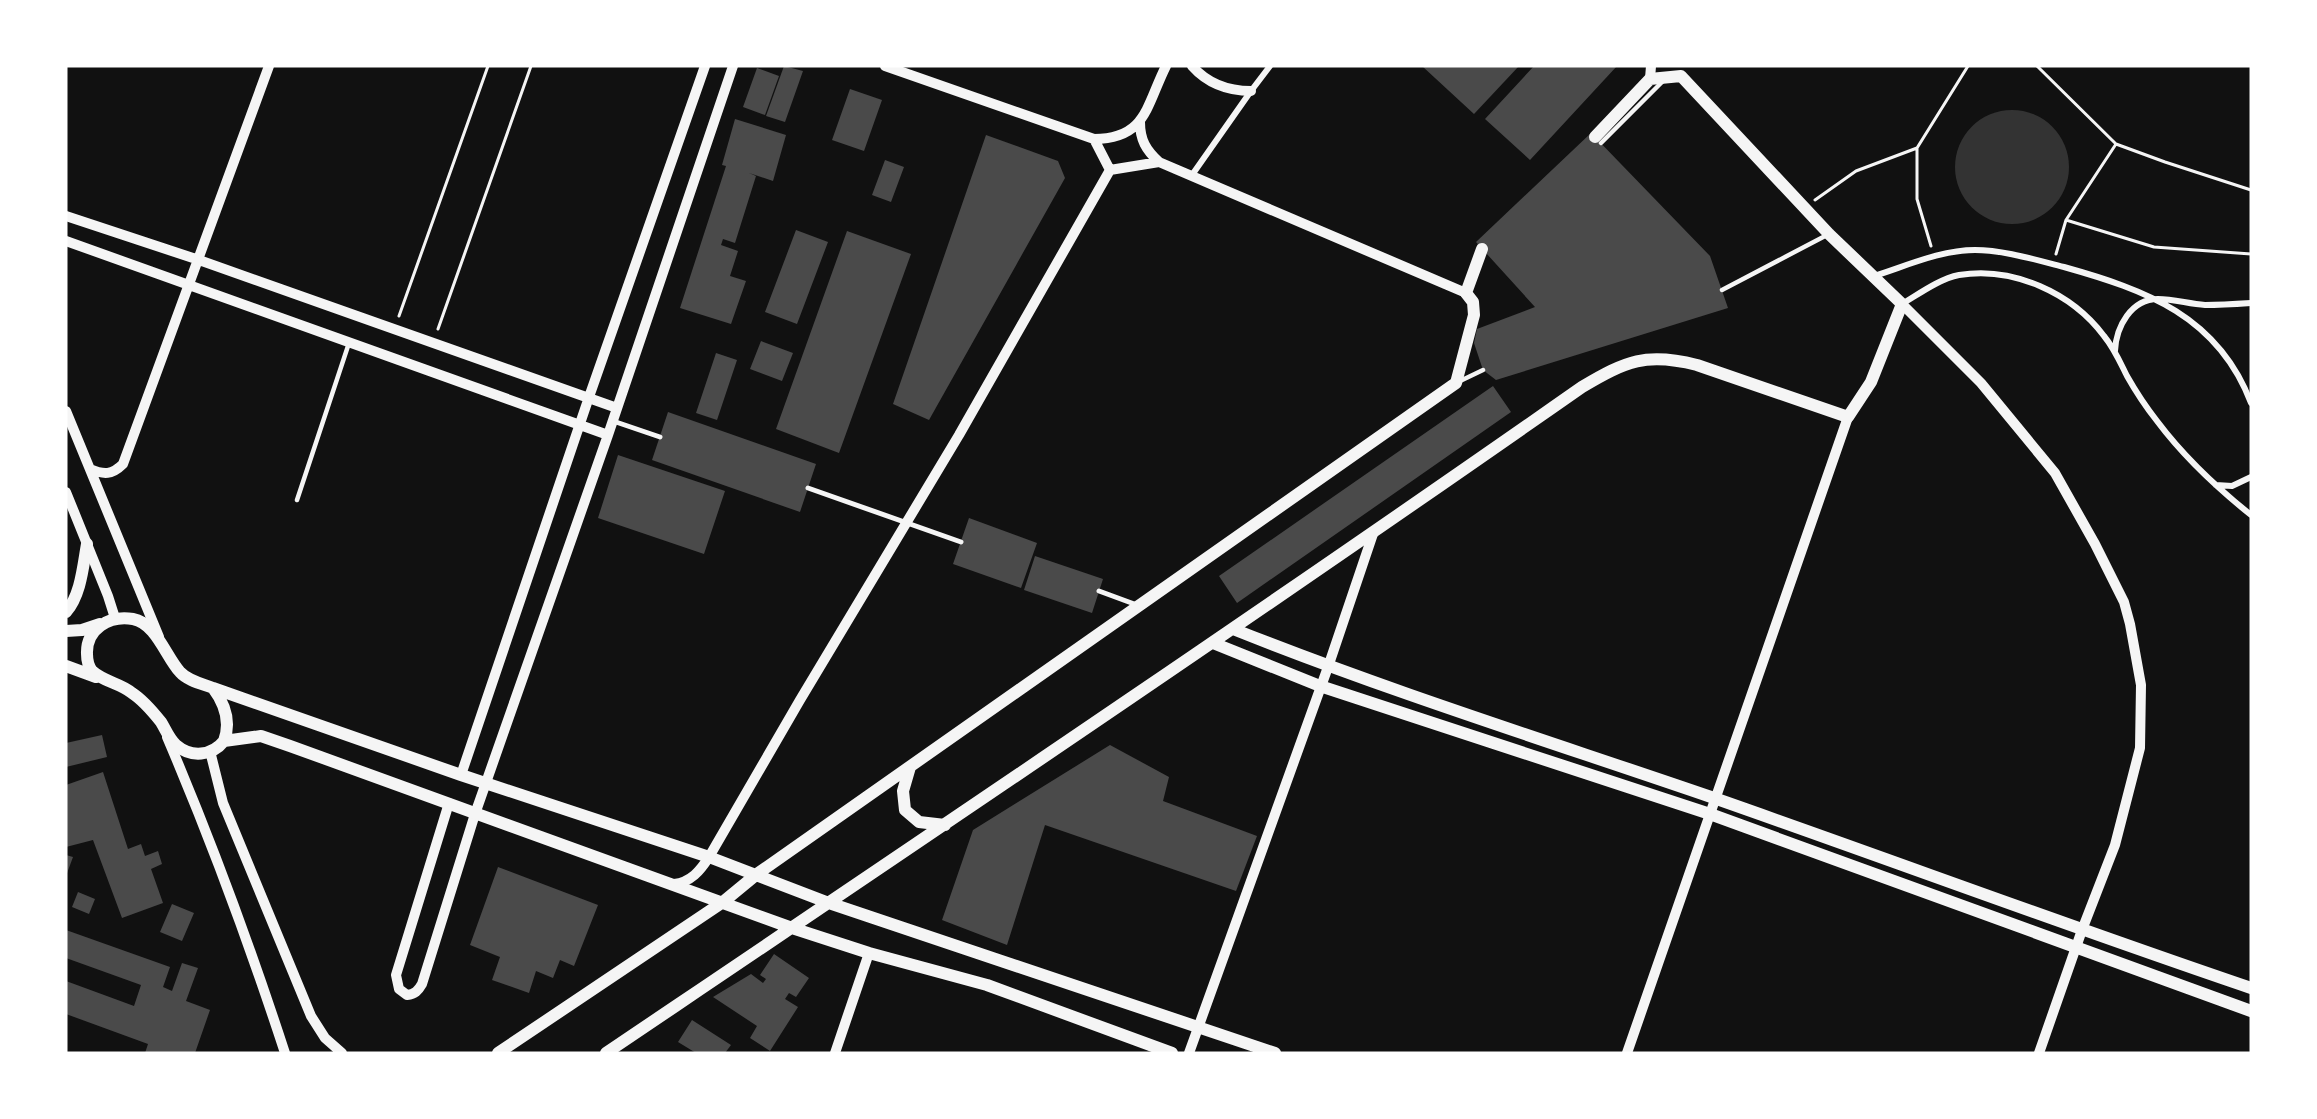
<svg xmlns="http://www.w3.org/2000/svg" width="2317" height="1119" font-family="Spectral,serif">
<style>
.water{fill:#333}
.building{fill:#4a4a4a}
.lines{fill:none;stroke-linecap:round;stroke-linejoin:round}
.path{stroke:#f5f5f5;stroke-width:3}
.service{stroke:#f5f5f5;stroke-width:4.5}
.pedestrian{stroke:#f5f5f5;stroke-width:5}
.minor{stroke:#f5f5f5;stroke-width:6}
.tertiary{stroke:#f5f5f5;stroke-width:10}
.secondary{stroke:#f5f5f5;stroke-width:12}
</style>
<rect width="100%" height="100%" fill="#111"/>
<path class="water" d="M1955 167a57 57 0 1 1 114 0a57 57 0 1 1-114 0Z"/>
<path class="building" d="M 784,66 L 803,71 L 785,122 L 766,116 Z
M 1422,66 L 1519,66 L 1474,114 Z
M 1534,66 L 1617,66 L 1530,160 L 1485,119 Z
M 757,68 L 779,76 L 765,115 L 743,107 Z
M 850,89 L 882,100 L 864,151 L 832,140 Z
M 735,119 L 786,135 L 773,181 L 749,173 L 756,176 L 735,243 L 723,239 L 721,245 L 738,251 L 730,276 L 746,281 L 731,324 L 680,308 L 726,166 L 722,165 Z
M 1591,133 L 1710,256 L 1728,308 L 1496,380 L 1483,370 L 1474,343 L 1477,329 L 1535,307 L 1476,242 Z
M 986,135 L 1058,161 L 1065,178 L 929,420 L 893,404 Z
M 885,160 L 904,167 L 891,202 L 872,195 Z
M 796,230 L 828,242 L 797,324 L 765,312 Z
M 847,231 L 911,254 L 839,453 L 776,429 Z
M 761,341 L 793,353 L 782,381 L 750,369 Z
M 716,353 L 737,360 L 717,420 L 696,413 Z
M 1493,386 L 1511,412 L 1237,603 L 1219,576 Z
M 668,412 L 816,464 L 800,512 L 652,460 Z
M 618,455 L 725,491 L 704,554 L 598,518 Z
M 969,518 L 1037,543 L 1021,588 L 953,564 Z
M 1035,556 L 1103,579 L 1092,613 L 1024,590 Z
M 102,735 L 107,757 L 66,767 L 66,743 Z
M 1110,745 L 1169,777 L 1163,801 L 1257,836 L 1236,891 L 1045,825 L 1007,945 L 942,920 L 973,830 Z
M 103,772 L 128,849 L 141,844 L 145,856 L 158,851 L 162,864 L 151,869 L 163,903 L 122,918 L 93,840 L 66,847 L 66,785 Z
M 66,855 L 73,857 L 66,876 Z
M 498,867 L 598,905 L 574,966 L 560,960 L 553,978 L 536,971 L 529,993 L 492,980 L 500,957 L 470,945 Z
M 78,892 L 95,899 L 89,914 L 72,907 Z
M 172,904 L 194,913 L 182,941 L 160,932 Z
M 66,930 L 170,967 L 163,987 L 172,991 L 182,963 L 198,968 L 186,1001 L 210,1010 L 195,1053 L 145,1053 L 148,1044 L 66,1014 L 66,981 L 134,1006 L 141,985 L 66,958 Z
M 774,954 L 809,978 L 796,997 L 789,993 L 785,999 L 798,1007 L 770,1051 L 750,1038 L 757,1026 L 713,997 L 751,974 L 763,983 L 766,979 L 760,975 Z
M 692,1020 L 731,1045 L 725,1053 L 696,1053 L 678,1042 Z"/>
<g class="lines">
<path class="path" d="M 2037,66 L 2116,144 L 2066,220 L 2056,254
M 2116,144 L 2165,162 L 2251,190
M 1815,200 L 1856,171 L 1917,148
M 2066,220 L 2154,247 L 2251,254
M 1931,246 L 1917,199 L 1917,148 L 1968,66
M 399,316 L 488,66
M 438,329 L 531,66"/>
<path class="service" d="M 1601,143 L 1663,81
M 1722,290 L 1827,235
M 1458,382 L 1483,370
M 297,500 L 349,343"/>
<path class="pedestrian" d="M 613,421 L 660,437
M 808,488 L 961,542
M 1099,591 L 1137,605"/>
<path class="minor" d="M 1192,175 L 1251,91 L 1270,66
M 1874,276 C 1906,266 1941,250 1975,250 C 2004,250 2036,260 2064,267 C 2146,290 2218,316 2251,403
M 1902,304 C 1919,294 1939,279 1959,275 C 2013,266 2072,293 2104,336 C 2114,348 2120,362 2127,376 C 2136,392 2146,407 2157,421 C 2184,457 2216,487 2251,515
M 2115,351 C 2116,327 2131,299 2158,299 C 2174,299 2189,304 2205,305 C 2220,305 2236,304 2251,303
M 2216,485 L 2232,486 L 2251,477"/>
<path class="tertiary" d="M 885,66 L 1094,139 L 1110,170
M 1192,66 C 1208,84 1227,91 1251,91
M 1650,79 L 1651,66
M 1140,122 C 1140,140 1146,150 1159,162
M 1094,139 C 1146,139 1146,106 1166,66
M 1110,170 L 1159,162 L 1466,293
M 66,216 L 199,260 L 617,408
M 66,241 L 608,435
M 1902,304 L 1981,383 L 2055,473 L 2095,544 L 2124,602 L 2130,624 L 2141,685 L 2140,748 L 2115,845 L 2082,930 L 2039,1053
M 66,411 L 159,637
M 90,469 C 104,475 112,475 123,464 L 269,66
M 66,492 L 108,596 L 115,618
M 167,737 C 211,840 250,946 285,1053
M 210,751 L 223,803 L 311,1016 L 325,1038 L 342,1053
M 461,775 L 589,397 L 705,66
M 449,803 L 396,975 L 399,989 L 407,995 C 415,994 418,991 422,984 L 475,814 L 608,435 L 733,66
M 674,884 C 691,882 700,871 709,857 L 800,700 L 959,435 L 1110,170
M 835,1053 L 869,953
M 1189,1053 L 1328,667 L 1373,534
M 1627,1053 L 1848,417"/>
<path class="secondary" d="M 66,612 C 81,595 83,566 87,544
M 1233,629 C 1391,692 1554,743 1714,798 C 1894,861 2071,927 2251,988
M 66,631 L 82,630 L 100,624
M 1213,643 L 1320,686 L 1710,814 L 2251,1011
M 66,666 L 96,677
M 213,688 C 225,704 231,722 224,741 C 212,756 191,758 176,745 C 169,739 166,730 161,722 C 153,712 143,700 132,693 C 120,683 104,682 92,671 C 89,667 87,660 87,654 C 86,629 109,615 133,619 C 156,623 166,657 180,672 C 188,681 203,684 213,688 L 461,775 L 709,857 L 829,903 L 1275,1053
M 224,741 L 261,736 L 290,746 L 792,928 L 869,953 L 987,985 L 1172,1053
M 910,767 L 903,791 L 905,810 L 919,822 L 945,825
M 498,1053 L 723,902 L 757,874 L 1456,383 L 1474,315 L 1473,302 L 1466,293 L 1482,249
M 606,1053 C 932,833 1259,613 1582,387 C 1626,361 1646,352 1697,365 L 1848,417 L 1871,382 L 1902,304 L 1829,234 L 1681,76 L 1650,79 L 1595,137"/>
</g>
<rect width="2317" height="1119" fill="none" stroke="#ffffff" stroke-width="135"/>
</svg>
